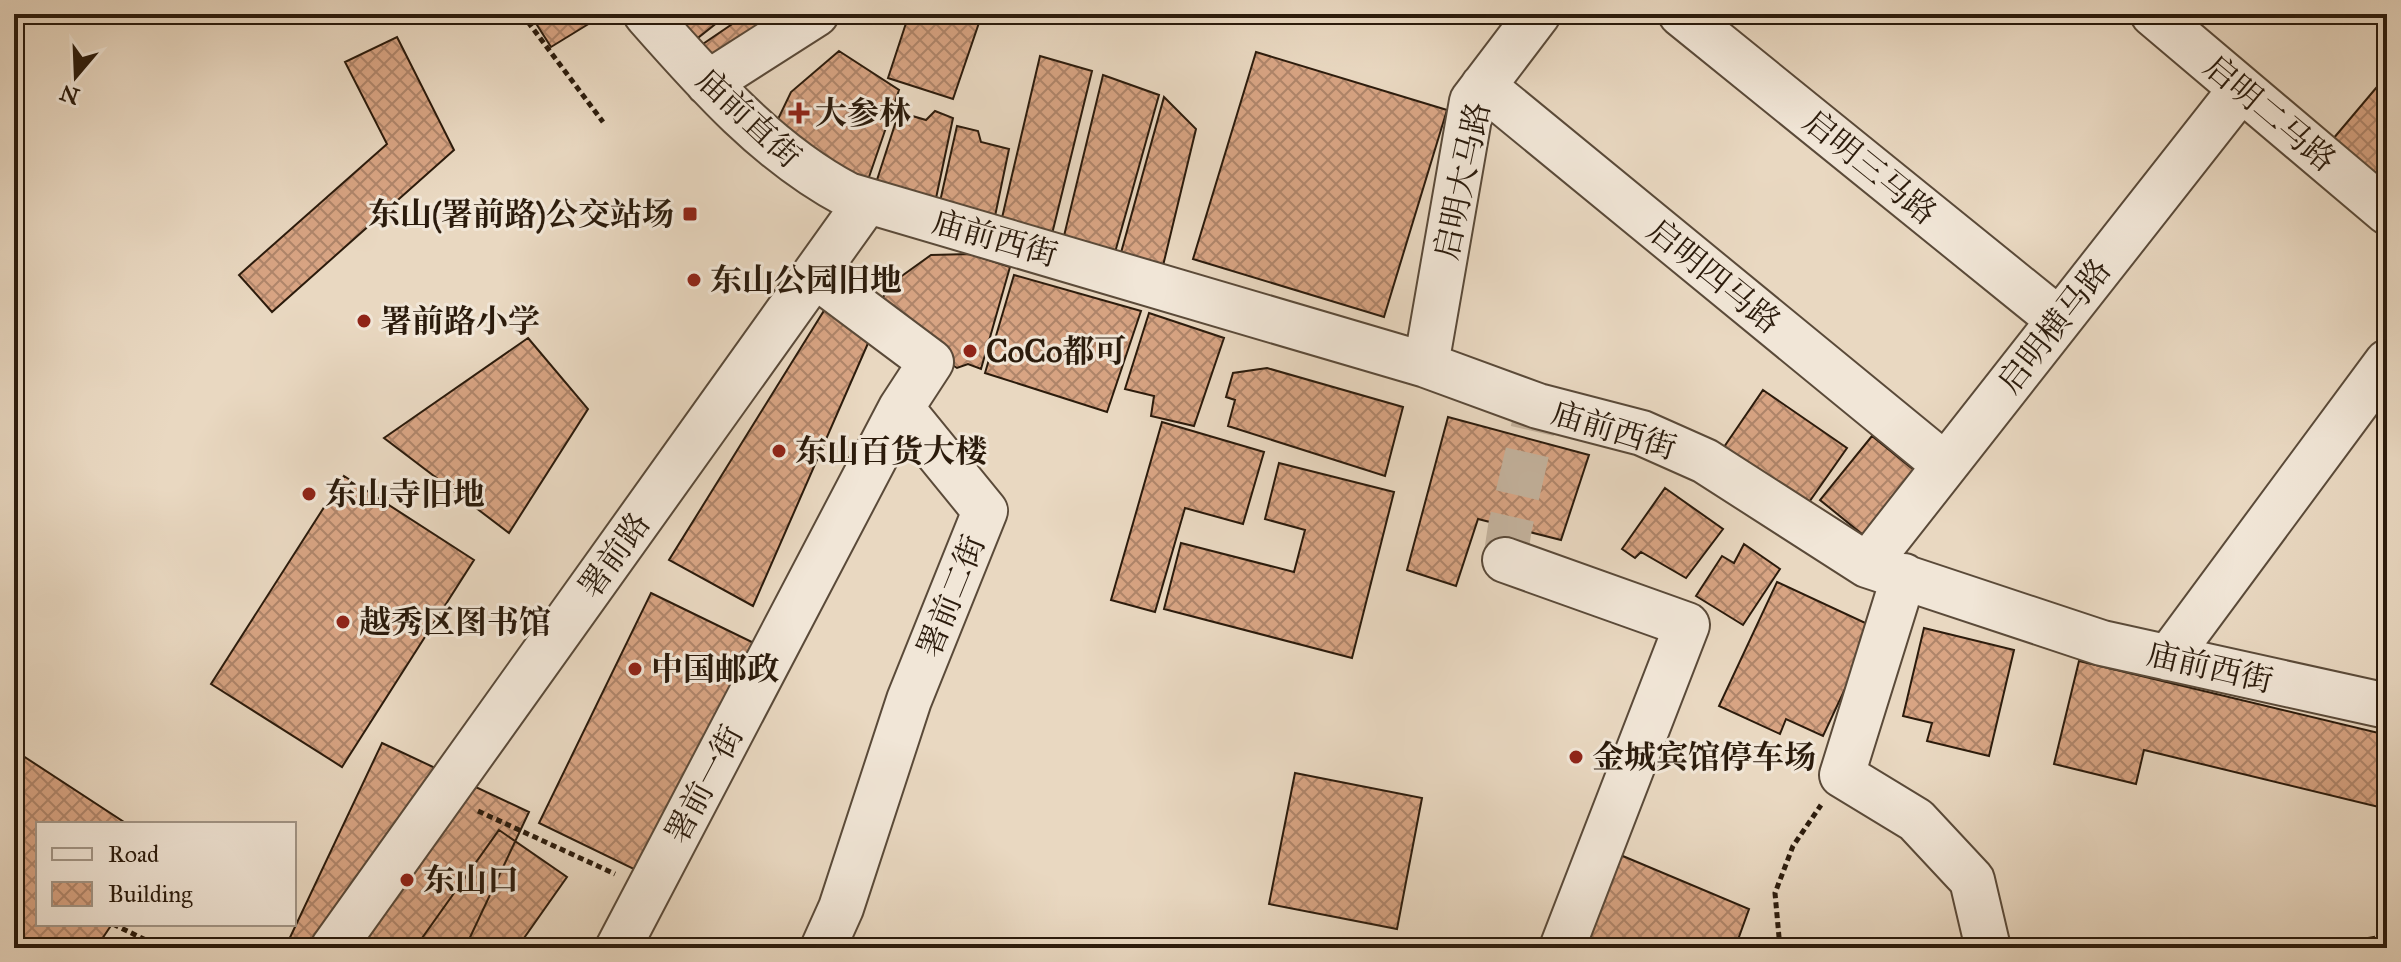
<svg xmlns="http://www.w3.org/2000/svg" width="2401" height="962" font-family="'IM FELL Great Primer','Noto Serif SC',serif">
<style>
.building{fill:url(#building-cross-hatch);stroke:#2b1b0c;stroke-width:2}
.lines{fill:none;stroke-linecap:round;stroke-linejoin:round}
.minor-tunnel{stroke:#c3b29d;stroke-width:44;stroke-dasharray:44 22;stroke-linecap:butt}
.minor-casing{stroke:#5a4a39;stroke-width:48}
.path{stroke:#2b1b0c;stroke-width:5;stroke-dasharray:6 4;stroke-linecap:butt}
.minor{stroke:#f1e6d7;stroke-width:44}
.poi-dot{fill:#8f2418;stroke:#f1e6d7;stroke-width:3}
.labels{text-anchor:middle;stroke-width:6;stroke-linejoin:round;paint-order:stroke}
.poi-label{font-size:32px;font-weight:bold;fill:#2b1b0c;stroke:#f1e6d7;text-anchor:start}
.street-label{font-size:32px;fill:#2b1b0c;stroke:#f1e6d7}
</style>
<defs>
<pattern id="building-cross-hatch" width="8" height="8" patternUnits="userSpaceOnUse" patternTransform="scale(2)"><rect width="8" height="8" fill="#d8a483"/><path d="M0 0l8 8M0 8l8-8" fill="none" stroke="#af856a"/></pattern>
</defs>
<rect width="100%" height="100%" fill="#e9d8c1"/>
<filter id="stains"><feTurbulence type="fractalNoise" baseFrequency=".0025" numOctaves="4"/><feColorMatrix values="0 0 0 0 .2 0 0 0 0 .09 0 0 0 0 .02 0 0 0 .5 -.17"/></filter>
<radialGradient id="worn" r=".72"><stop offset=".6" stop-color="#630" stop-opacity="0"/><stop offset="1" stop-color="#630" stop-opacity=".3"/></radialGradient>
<path class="building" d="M 530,14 L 591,14 L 595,20 L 551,47 Z
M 672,14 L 728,14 L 694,41 Z
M 747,14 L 800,14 L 717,70 L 700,46 Z
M 909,14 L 982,14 L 953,99 L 888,78 Z
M 397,37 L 454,150 L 272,312 L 239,275 L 387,144 L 345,62 Z
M 839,51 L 899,90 L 868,180 L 788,144 L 778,119 L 791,92 Z
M 1256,52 L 1447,110 L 1384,317 L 1193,259 Z
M 1040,56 L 1092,71 L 1052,234 L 1001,222 Z
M 1103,75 L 1159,95 L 1114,256 L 1063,240 Z
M 2387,75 L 2387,168 L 2377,176 L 2333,139 Z
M 1164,97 L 1196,129 L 1161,274 L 1119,260 Z
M 935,111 L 953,118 L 935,203 L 875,186 L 899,112 L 926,120 Z
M 957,126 L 978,131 L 981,142 L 1009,149 L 994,221 L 939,206 Z
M 970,254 L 1010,267 L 981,369 L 968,364 L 957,368 L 871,311 L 899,278 L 931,255 Z
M 1014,275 L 1141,311 L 1107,412 L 985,373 Z
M 825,309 L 869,341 L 753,606 L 669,560 Z
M 1149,313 L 1224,338 L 1194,426 L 1151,416 L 1154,396 L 1125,389 Z
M 528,338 L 588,409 L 509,533 L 384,438 Z
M 1267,368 L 1403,407 L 1385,476 L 1228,426 L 1235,400 L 1226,397 L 1233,373 Z
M 1763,390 L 1847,448 L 1807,505 L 1724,447 Z
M 1448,417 L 1589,455 L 1561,540 L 1478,519 L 1456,586 L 1407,570 Z
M 1162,422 L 1264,452 L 1243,524 L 1185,508 L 1155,612 L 1111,600 Z
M 1872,436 L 1925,479 L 1873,543 L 1820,500 Z
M 1279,463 L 1394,492 L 1352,658 L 1164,609 L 1181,543 L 1294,572 L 1305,530 L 1265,519 Z
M 344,476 L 474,560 L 342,767 L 211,684 Z
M 1665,488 L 1723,529 L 1686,578 L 1641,552 L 1635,558 L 1622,549 Z
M 1744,544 L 1780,569 L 1743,625 L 1696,596 L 1722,556 L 1734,563 Z
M 1777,582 L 1874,627 L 1823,736 L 1786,719 L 1780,734 L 1719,706 Z
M 651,593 L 756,644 L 644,874 L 539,823 Z
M 1924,628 L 2014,650 L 1989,756 L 1927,741 L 1932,723 L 1903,716 Z
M 2079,661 L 2387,735 L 2387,809 L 2144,750 L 2136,784 L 2054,764 Z
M 382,743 L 529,812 L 465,948 L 285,948 Z
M 14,750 L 127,824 L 38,824 L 38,924 L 112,924 L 96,948 L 14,948 Z
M 1295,773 L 1422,798 L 1397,929 L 1269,904 Z
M 499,830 L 567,877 L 517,948 L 415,948 Z
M 1618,854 L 1749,909 L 1735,948 L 1581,948 Z
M 2387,902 L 2387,942 L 2378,915 Z
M 2374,937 L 2376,948 L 2311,948 Z"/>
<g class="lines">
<path class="minor-tunnel" d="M 1505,560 L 1510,527 L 1538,406"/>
<g class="minor-casing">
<path id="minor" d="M 646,14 C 705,81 768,153 848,195 L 1426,365 L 1538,406 L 1642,433 L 1705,461 L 1867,565 L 2102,643 L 2387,706
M 1681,14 L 2059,320
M 2153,14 L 2387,212
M 708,83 L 816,14
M 1483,86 L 1945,465
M 816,276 L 931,362 L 901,408 L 985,511 L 909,700 L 841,908 L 823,948
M 1426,365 L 1472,101 L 1538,14
M 1505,560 L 1687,625 L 1562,948
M 1867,565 L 2241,89
M 1904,576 L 1842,775 L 1916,820 L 1972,880 L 1988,948
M 2168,658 L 2387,362
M 333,948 L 867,201
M 618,948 L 901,408"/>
</g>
<path class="path" d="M 460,14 L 463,14
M 522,14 L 603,122
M 478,811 L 615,874
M 113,924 L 162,948
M 1780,948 L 1775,893 L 1793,846 L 1821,805"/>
<use href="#minor" class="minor"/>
</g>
<g class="poi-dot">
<path d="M795 101h8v8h8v8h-8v8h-8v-8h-8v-8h8z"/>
<rect x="682" y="206" width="16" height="16" rx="4"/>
<circle cx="694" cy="280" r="8"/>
<circle cx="364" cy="321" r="8"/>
<circle cx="970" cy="351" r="8"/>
<circle cx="779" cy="451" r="8"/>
<circle cx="309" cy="494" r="8"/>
<circle cx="343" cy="622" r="8"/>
<circle cx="635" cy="669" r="8"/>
<circle cx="1576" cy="757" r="8"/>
<circle cx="407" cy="880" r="8"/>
</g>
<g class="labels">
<g class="poi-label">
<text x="815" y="124">大参林</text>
<text x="674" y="225" text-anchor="end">东山(署前路)公交站场</text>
<text x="710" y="291">东山公园旧地</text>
<text x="380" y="332">署前路小学</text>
<text x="986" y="362">CoCo都可</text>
<text x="795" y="462">东山百货大楼</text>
<text x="325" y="505">东山寺旧地</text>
<text x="359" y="633">越秀区图书馆</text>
<text x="651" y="680">中国邮政</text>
<text x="1592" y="768">金城宾馆停车场</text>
<text x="423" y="891">东山口</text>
</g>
<g class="street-label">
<text transform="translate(2270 113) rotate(40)" y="11">启明二马路</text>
<text transform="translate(749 118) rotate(43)" y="11">庙前直街</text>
<text transform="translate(1870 167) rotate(39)" y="11">启明三马路</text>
<text transform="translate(1462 181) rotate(-78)" y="11">启明大马路</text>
<text transform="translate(995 238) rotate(16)" y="11">庙前西街</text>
<text transform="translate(1714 276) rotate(39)" y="11">启明四马路</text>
<text transform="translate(2054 326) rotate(-52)" y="11">启明横马路</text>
<text transform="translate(1614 430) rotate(17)" y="11">庙前西街</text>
<text transform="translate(614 555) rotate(-54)" y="11">署前路</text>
<text transform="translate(951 596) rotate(-68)" y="11">署前二街</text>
<text transform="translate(2210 667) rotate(13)" y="11">庙前西街</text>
<text transform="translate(704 784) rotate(-62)" y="11">署前一街</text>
</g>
</g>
<rect width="2401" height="962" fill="none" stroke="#e9d8c1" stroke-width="48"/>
<rect x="16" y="16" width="2369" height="930" fill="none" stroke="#2b1b0c" stroke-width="4"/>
<rect x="24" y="24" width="2353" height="914" fill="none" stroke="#2b1b0c" stroke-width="2"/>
<rect x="36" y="822" width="260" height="104" fill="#f1e6d7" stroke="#a29586" stroke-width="2"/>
<rect x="52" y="848" width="40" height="12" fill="#f1e6d7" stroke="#a29586" stroke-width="2"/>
<text x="108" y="862" font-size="24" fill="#2b1b0c">Road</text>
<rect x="52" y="882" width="40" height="24" fill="url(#building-cross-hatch)" stroke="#a29586" stroke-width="2"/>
<text x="108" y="902" font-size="24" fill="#2b1b0c">Building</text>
<g transform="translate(76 76) rotate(199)" stroke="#f1e6d7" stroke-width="6" paint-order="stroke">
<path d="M0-6L14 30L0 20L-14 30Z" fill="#2b1b0c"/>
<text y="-12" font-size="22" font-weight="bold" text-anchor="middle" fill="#2b1b0c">N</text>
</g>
<rect width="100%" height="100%" filter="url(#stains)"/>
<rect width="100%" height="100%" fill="url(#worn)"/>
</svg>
